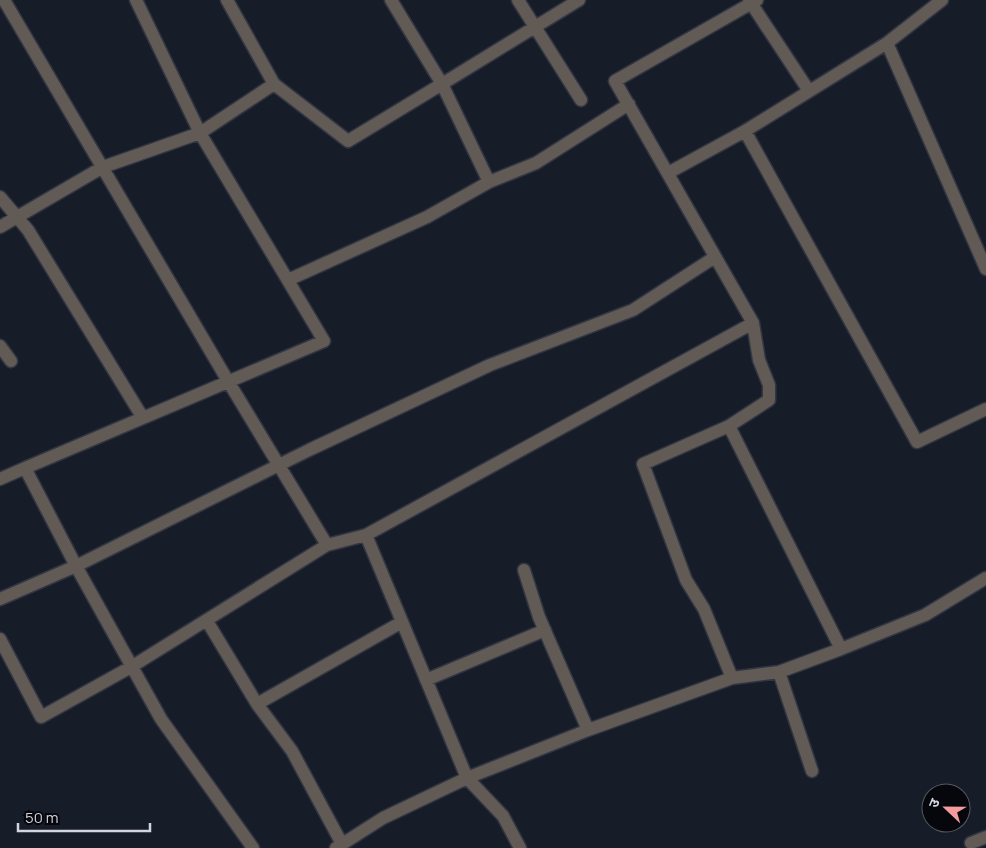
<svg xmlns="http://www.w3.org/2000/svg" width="986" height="848" font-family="Manrope,'Noto Sans Devanagari',sans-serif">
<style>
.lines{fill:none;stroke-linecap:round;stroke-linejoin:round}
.minor-casing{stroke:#313642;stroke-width:15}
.minor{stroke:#615a55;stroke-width:12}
</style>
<rect width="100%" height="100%" fill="#171c29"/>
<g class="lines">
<g class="minor-casing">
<path id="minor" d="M 4,0 L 228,381 L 327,545
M 227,0 L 274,84 L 200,133 L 324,341 L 25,468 L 76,566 L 309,450 L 490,365 L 633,310 L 715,257
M 391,0 L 442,84 L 579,0
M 518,0 L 581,100
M 749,0 L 809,91
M 887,43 L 986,269
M 274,84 L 348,141 L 442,84 L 489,182
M 745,131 L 917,442 L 986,409
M 668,173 L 745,131 L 887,43 L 942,0
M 0,197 L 28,230 L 143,418
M 0,227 L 103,167 L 200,133 L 136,0
M 288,280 L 427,217 L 489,182 L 536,163 L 629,104
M 0,346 L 11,361
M 729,426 L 841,649
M 0,479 L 25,468
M 524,570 L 539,617 L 588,730
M 0,599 L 76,566 L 161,719 L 253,848
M 207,621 L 257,704 L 292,751 L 342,844
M 0,639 L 41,717 L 131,667 L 327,545 L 366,535
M 779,672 L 812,771
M 732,678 L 704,609 L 686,580 L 643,464 L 729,426 L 769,400 L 769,385 L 759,360 L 753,323
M 426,680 L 545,630
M 257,704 L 402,622
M 971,843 L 986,837
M 336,848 L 383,818 L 467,778 L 366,535 L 753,323 L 615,81 L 757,0
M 520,848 L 503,816 L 467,778 L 588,730 L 732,678 L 779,672 L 841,649 L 925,615 L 986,578"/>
</g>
<use href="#minor" class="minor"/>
</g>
<g transform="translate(946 808) rotate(292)"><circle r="24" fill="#05070c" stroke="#575960"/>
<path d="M0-4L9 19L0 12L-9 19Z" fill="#f59b9d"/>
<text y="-8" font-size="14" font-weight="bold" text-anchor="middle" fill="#d2d5df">उ</text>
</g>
<path d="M18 823v8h132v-8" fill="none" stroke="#d2d5df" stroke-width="2.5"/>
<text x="25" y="823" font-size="15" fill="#d2d5df" stroke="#05070c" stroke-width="4" paint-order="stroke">50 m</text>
</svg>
